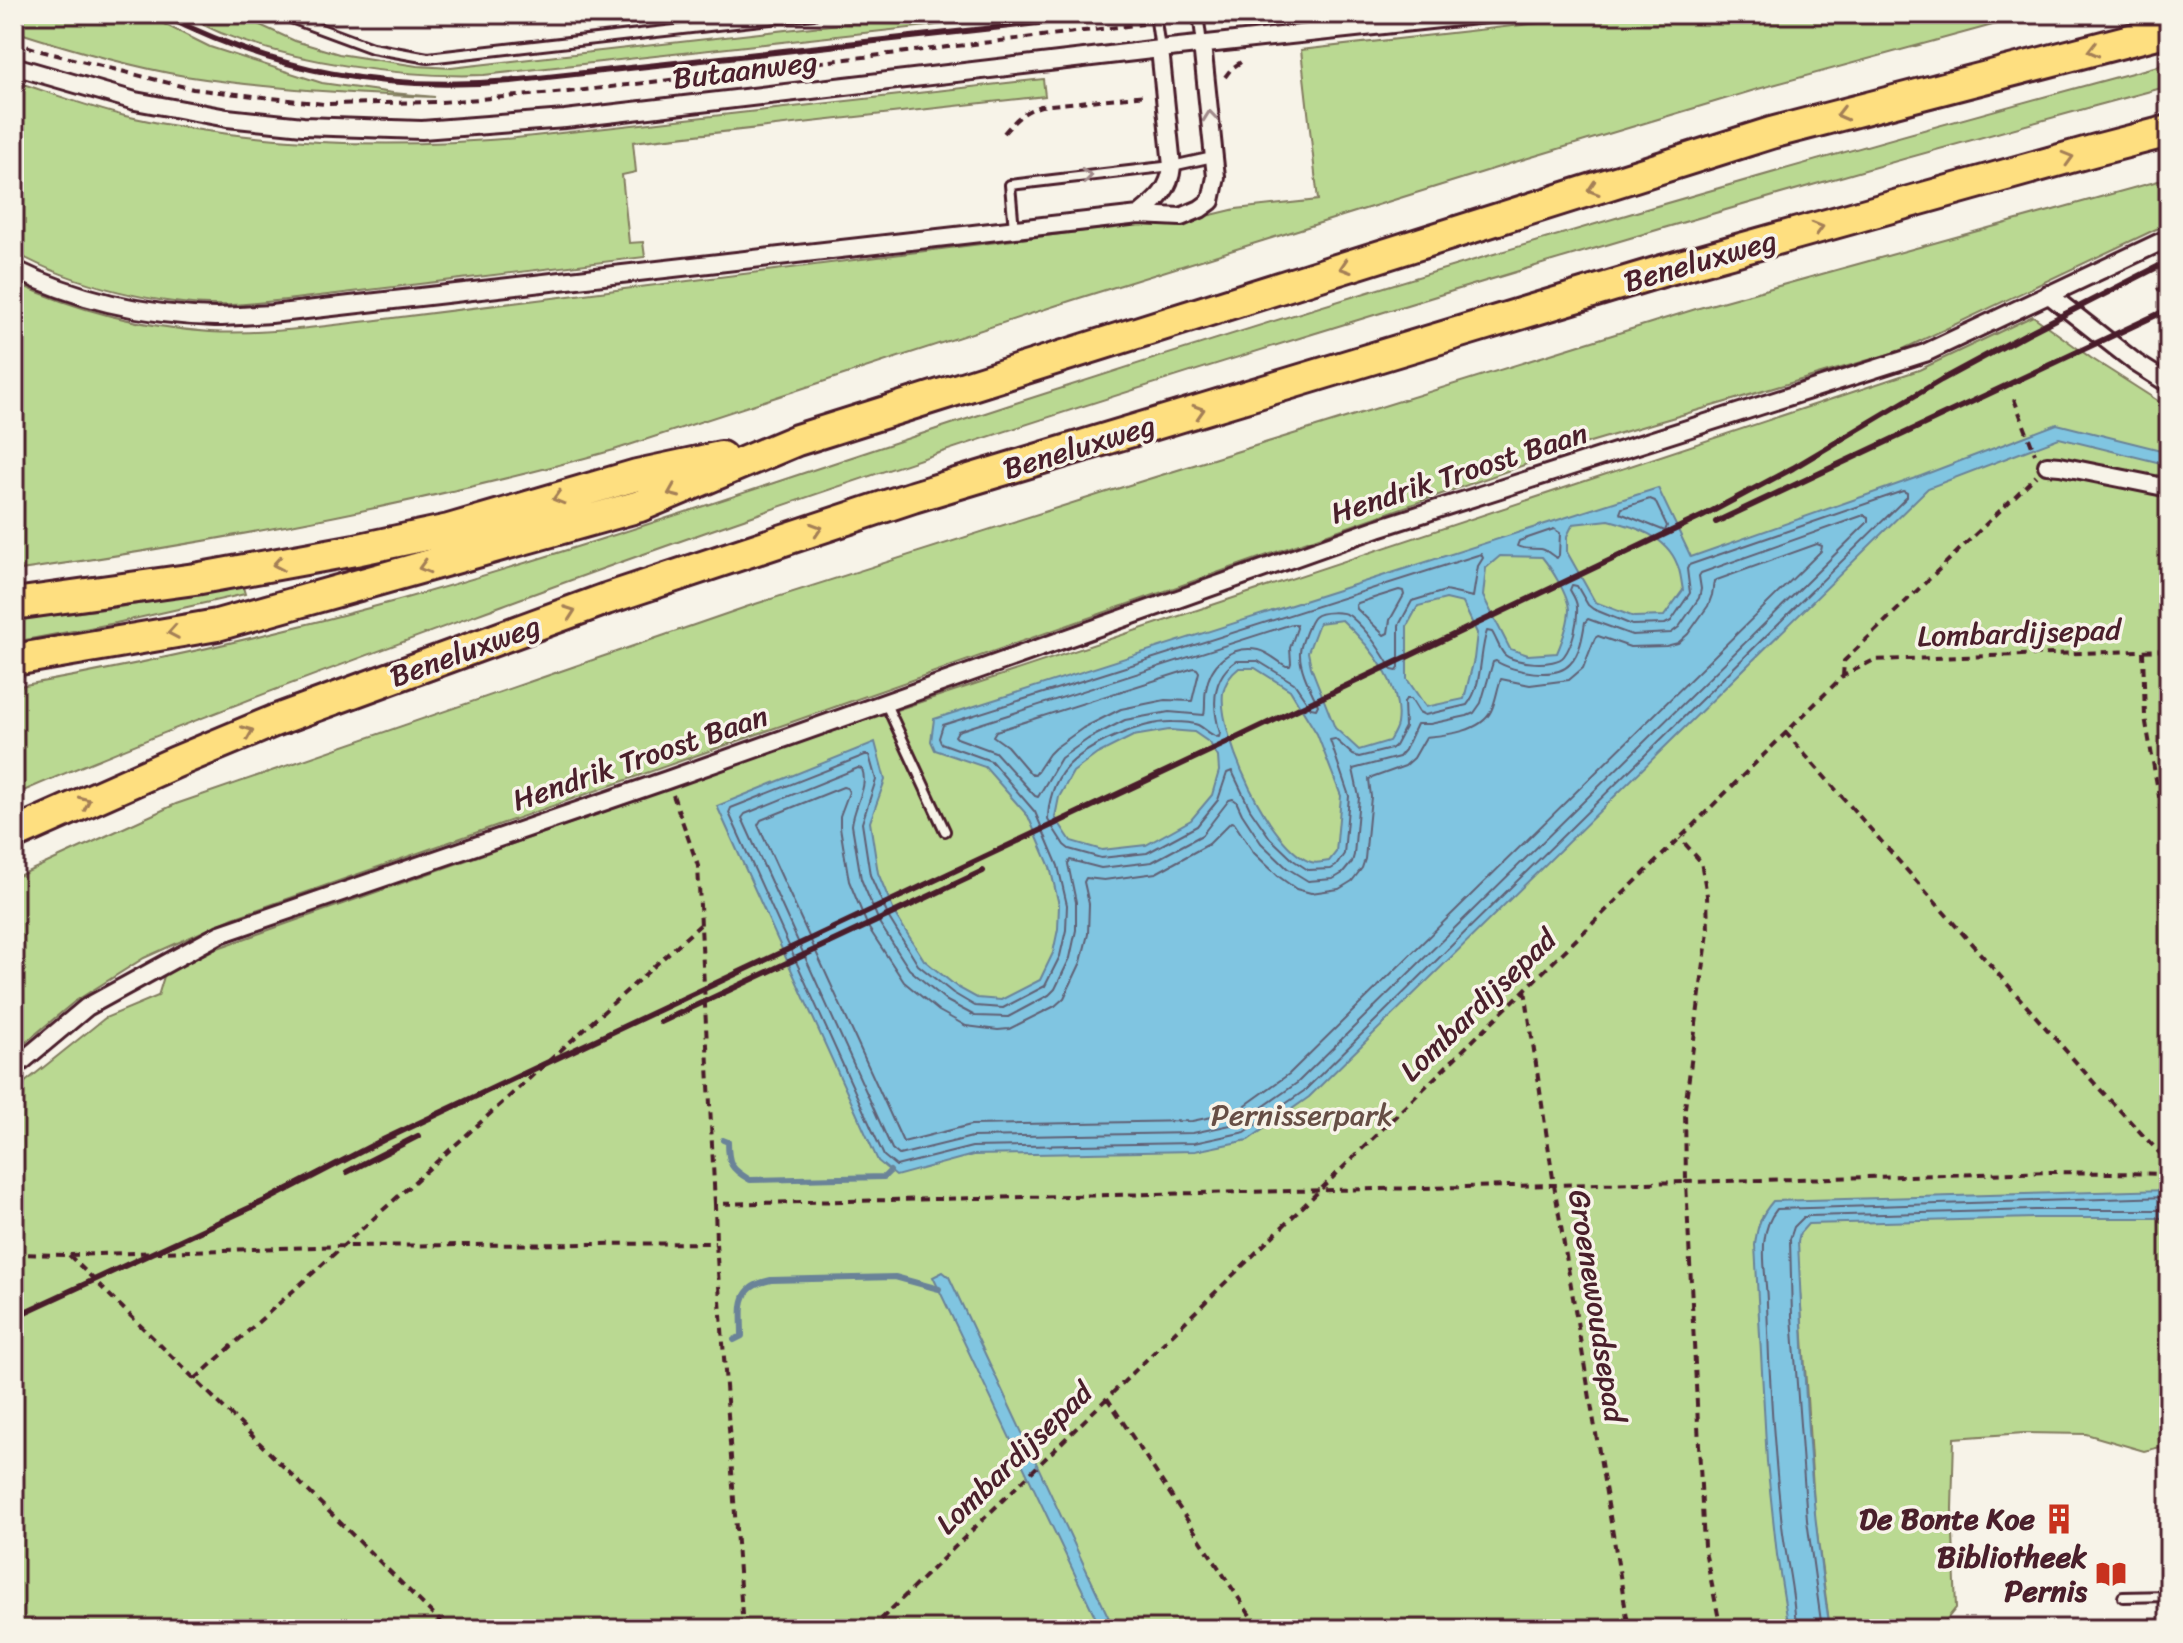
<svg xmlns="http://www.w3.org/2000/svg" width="2183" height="1643" font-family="Sriracha,sans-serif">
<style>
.green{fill:#bad992;stroke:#827c5e;stroke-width:2}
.water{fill:#80c5e1;stroke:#6a8398;stroke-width:2;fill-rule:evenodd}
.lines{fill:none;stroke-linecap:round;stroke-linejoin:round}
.shore{stroke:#606174;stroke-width:2}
.stream{stroke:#6a8398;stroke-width:6}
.service-casing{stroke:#4a1f2b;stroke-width:14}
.minor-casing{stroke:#4a1f2b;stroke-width:22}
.motorway-casing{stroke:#4a1f2b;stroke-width:36}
.path{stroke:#4a1f2b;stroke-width:4;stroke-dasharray:8 6;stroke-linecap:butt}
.service{stroke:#f7f3e8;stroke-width:8}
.minor{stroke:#f7f3e8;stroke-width:16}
.motorway{stroke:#fedf80;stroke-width:30}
.rail{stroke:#4a1f2b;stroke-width:6}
.oneway{stroke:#a47f56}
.oneway2{stroke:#a0898a}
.labels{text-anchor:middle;stroke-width:7;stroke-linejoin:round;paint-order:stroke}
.street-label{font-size:30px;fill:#4a1f2b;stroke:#f7f3e8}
.park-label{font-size:30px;fill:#664e45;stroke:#f7f3e8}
.poi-label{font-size:30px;font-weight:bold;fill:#4a1f2b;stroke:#f7f3e8;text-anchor:end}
</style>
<rect width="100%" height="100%" fill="#f7f3e8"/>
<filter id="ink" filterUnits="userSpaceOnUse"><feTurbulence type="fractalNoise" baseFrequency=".0125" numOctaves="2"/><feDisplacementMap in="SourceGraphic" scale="16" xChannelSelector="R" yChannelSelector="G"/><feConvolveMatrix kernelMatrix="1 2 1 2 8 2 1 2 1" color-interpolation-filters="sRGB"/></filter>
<g filter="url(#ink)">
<path class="green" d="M 14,14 L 144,14 L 210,47 L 322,83 L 393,93 L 435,97 C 351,94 268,89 185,76 C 127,66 70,49 14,31 Z
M 181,14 L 236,14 L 295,41 L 339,54 L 417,66 L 451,68 L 927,14 L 1035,14 L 484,75 C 403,78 296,63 221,33 C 207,27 194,20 181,14 Z
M 1618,14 L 2033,14 L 1758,89 L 1525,159 L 1073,300 L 614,450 C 418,505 216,542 14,571 L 14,282 C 76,310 142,327 210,332 C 265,335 322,326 377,320 L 1211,215 L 1236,209 L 1318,200 L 1301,50 Z
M 2169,63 L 2169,86 C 1897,159 1627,237 1358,320 C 1074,407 792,498 514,601 C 346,663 178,724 14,795 L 14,687 C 144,664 272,635 399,600 C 609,541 815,468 1022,401 C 1401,278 1784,166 2169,63 Z
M 1043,79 L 1045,96 L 633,142 L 636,172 L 622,175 L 629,243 L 643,242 L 645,257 L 286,300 C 267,302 249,304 230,305 C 162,307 73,285 14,252 L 14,81 C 51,93 88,107 125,116 C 254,145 385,149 516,138 Z
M 2169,178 L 2169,223 L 1899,351 L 1590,442 L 233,918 L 144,958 L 74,1002 L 14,1052 L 14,878 L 176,804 L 746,607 L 1110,491 L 1699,308 Z
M 2033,316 L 2091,358 L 2169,408 L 2169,724 L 2168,735 L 2164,737 L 2169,812 L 2169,1445 L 2144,1451 L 2086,1434 L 2024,1433 L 1954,1438 L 1952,1509 L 1956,1608 L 1939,1629 L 1830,1629 L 1815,1519 L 1800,1292 L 1784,1292 L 1826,1629 L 14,1629 L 14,1091 L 105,1018 L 158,996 L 165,973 L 215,949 L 643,798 L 695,777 L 1919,370 Z
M 243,587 L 245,594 L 116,623 L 14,642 L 14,620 L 113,608 Z"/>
<path class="water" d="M 2057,424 L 2169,452 L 2169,465 L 2059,438 L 1928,488 L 1309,1097 L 1248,1140 L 1195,1151 L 973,1155 L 896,1176 L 878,1161 L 717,806 L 875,742 L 885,780 L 870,822 L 878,873 L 895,914 L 924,960 L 957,987 L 977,998 L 1001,1000 L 1040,980 L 1053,953 L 1058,929 L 1059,905 L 1050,867 L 1028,816 L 985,767 L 935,750 L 931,741 L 934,719 L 1658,488 L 1691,557 L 1921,476 ZM 1609,520 C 1636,527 1666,536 1677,564 C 1681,572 1681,581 1683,590 L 1664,616 L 1634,617 L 1595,602 L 1567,552 L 1567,536 L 1573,524 ZM 1500,556 L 1542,557 C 1551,568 1568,595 1569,609 C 1569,624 1563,639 1557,653 L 1528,655 L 1510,649 L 1483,596 L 1486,568 ZM 1446,599 L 1463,603 L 1477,633 L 1474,659 L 1464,699 L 1426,707 L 1407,679 L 1407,626 L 1418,606 ZM 1342,620 C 1369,645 1403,684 1397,724 C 1396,730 1392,736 1389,741 L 1359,750 L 1335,728 L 1311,667 L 1308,652 L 1319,623 ZM 1239,668 L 1255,668 L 1290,690 L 1317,734 L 1341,796 L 1336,852 L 1329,861 C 1324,862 1316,864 1311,862 C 1270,849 1218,734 1223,693 C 1225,682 1230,675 1239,668 ZM 1169,730 L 1194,732 L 1210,743 L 1218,757 L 1219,771 L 1212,795 L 1191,820 L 1146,845 L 1102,850 L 1071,841 L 1055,817 L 1059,797 L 1073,772 L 1097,754 L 1133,736 Z
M 2169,1190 L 2169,1218 L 2035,1218 L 1808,1224 L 1800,1233 L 1798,1241 C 1804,1371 1809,1501 1830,1629 L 1789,1629 L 1777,1555 L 1767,1462 L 1755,1245 C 1757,1226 1761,1215 1773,1201 Z
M 943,1272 L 949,1277 L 1114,1629 L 1101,1629 L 933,1277 Z"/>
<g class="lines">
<path class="shore" d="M 1903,491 L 1907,493 L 1907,497 L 1304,1091 L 1245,1132 L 1194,1143 L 972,1147 L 896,1166 L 884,1156 L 729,813 L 731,808 L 865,755 L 869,755 L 876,780 L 862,823 L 870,875 L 889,918 L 918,965 L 953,993 L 975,1006 L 1003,1008 L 1045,986 L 1060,956 L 1066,930 L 1067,905 L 1058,866 L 1035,812 L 991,761 L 941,743 L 939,738 L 943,725 L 1481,554 L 1483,558 L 1478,566 L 1473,597 L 1445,591 L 1412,601 L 1399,625 L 1399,668 L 1397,671 L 1392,670 C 1380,649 1368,631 1350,616 C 1343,611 1321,611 1314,617 C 1310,620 1300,646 1300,652 C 1299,669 1311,690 1318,705 L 1316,709 L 1311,708 L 1294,683 L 1258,661 L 1236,661 C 1211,678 1212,706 1220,733 L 1219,737 C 1210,736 1206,729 1198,725 C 1191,722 1180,722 1173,722 C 1143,721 1086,745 1066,768 C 1054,781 1048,802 1048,820 L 1064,845 L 1069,849 L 1101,858 L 1147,853 L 1197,826 L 1218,800 L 1227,773 L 1232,771 L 1250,809 L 1270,838 L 1293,860 L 1308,870 L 1331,869 L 1336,866 L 1344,854 L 1349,796 L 1330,740 L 1335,739 L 1353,755 L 1359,757 L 1391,749 L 1395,746 L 1405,727 L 1404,702 L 1406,699 L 1411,699 L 1419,712 L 1425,715 L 1467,705 C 1483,686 1479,653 1487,631 L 1492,632 C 1496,638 1499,648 1504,654 C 1513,664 1556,667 1564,656 C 1573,644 1578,622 1577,607 C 1577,601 1573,595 1570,590 L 1572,585 L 1577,586 L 1588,605 L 1593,609 L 1632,625 L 1665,624 L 1671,621 L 1690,593 L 1687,569 L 1689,565 Z
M 1650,499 L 1655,501 L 1667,526 L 1665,531 L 1620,513 L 1622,508 Z
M 1864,515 L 1868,517 L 1868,522 L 1297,1083 L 1240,1123 L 1193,1133 L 972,1137 L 899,1155 L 892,1149 L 742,818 L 745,814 L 858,768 L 862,769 C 869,787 854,805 852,825 L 861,879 L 880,924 L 909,969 L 947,1001 L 975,1016 L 1008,1017 L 1049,995 L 1055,989 L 1070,958 L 1076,930 L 1076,902 L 1068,864 L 1070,860 L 1101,868 L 1152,862 L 1202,835 L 1229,800 L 1233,799 L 1236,801 L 1242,814 L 1261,843 L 1287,868 L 1308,881 L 1333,879 L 1343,873 L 1352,862 L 1354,855 L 1359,797 L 1353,769 L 1399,757 L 1405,750 L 1417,724 L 1430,724 L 1467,716 L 1474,713 L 1481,703 L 1493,662 L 1496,661 C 1512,672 1556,680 1570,664 C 1580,654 1583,635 1585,622 L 1588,619 L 1632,635 L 1671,633 L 1679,627 L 1699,598 L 1701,589 L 1699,576 L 1701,573 Z
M 1554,529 L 1560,533 L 1559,555 L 1557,558 C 1551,556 1548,550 1541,549 C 1532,548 1524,550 1517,546 L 1519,541 Z
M 1817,544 L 1822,546 L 1821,551 L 1289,1074 L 1236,1112 L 1192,1121 L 971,1125 L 903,1142 L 758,825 L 761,820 L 843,787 L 847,788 L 849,792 L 840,816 L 840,827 L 849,881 L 868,927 L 904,982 L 939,1011 L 966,1026 L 998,1030 L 1009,1029 L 1055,1006 L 1064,998 L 1081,962 L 1088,934 L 1089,904 L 1084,882 L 1086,878 L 1104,880 L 1156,873 L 1209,844 L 1231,822 L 1234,823 L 1254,853 L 1278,876 L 1296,889 L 1311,893 L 1339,889 L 1352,881 L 1362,868 L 1365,859 L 1371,797 L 1369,779 L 1405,766 L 1414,758 L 1426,737 C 1446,735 1481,732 1491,711 C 1496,701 1497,689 1501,679 L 1530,685 L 1569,680 L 1583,668 L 1595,638 L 1598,636 L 1630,647 L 1666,646 L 1678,643 L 1688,634 L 1708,606 L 1712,595 L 1714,581 Z
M 1399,590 L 1403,591 L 1404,595 L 1390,620 L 1388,633 L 1384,635 L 1357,609 L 1356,605 L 1358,603 Z
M 1292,624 L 1296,624 L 1297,628 L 1290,648 L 1291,663 L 1290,666 L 1286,666 C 1277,661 1268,652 1258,650 C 1231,645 1210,663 1206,690 C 1204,698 1206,707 1204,715 L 1169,712 L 1125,720 L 1088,739 L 1061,758 L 1038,797 L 1035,796 L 995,752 L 957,738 L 955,736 L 958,731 Z
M 1194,668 L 1197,669 L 1199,672 L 1192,701 L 1165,700 L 1121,709 L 1083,728 L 1055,748 L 1049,754 L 1035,775 L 1031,774 L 1007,746 L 993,736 L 996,731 Z
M 1796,1629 C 1795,1595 1786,1560 1782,1525 C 1774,1452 1769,1378 1767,1304 C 1767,1273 1755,1235 1777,1209 L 2169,1197
M 1822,1629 L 1807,1520 L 1792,1316 L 1790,1239 L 1794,1227 L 1803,1218 L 1809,1216 L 2035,1210 L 2169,1210"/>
<path class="stream" d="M 723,1140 L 728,1142 C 728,1164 731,1169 750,1180 L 884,1177 L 890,1171
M 734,1340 L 742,1336 C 742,1306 736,1287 771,1280 L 895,1277 L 939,1289"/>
<g class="service-casing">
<path id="service" d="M 280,14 L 372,48 L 428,58 L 814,14
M 1155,14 L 1160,49
M 1198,14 L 1202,44
M 1014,229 L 1010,185 L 1172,166 L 1213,157
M 885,702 L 945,831
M 2123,1597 L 2169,1596"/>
</g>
<g class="minor-casing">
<path id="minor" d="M 14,66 L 135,101 L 227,118 L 303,126 L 422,130 L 565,119 L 1160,49 L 1486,14
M 1139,215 C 1156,201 1170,190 1172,166 L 1160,49
M 14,269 C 77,300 145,315 215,317 C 234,317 252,315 271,314 L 1139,215 L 1181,217 L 1200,209 L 1211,201 L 1216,177 L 1202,44
M 2048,294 L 2136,363 L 2169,384
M 2047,465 L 2060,466 L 2169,488
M 14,1068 L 87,1007 L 220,934 L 667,780 L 1378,528 L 1925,353 L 2169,238"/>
</g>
<g class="motorway-casing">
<path id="motorway" d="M 14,604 L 195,579 L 355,550 L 449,530 L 637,475 L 721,457
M 14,660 L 217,625 L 640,506 L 797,440 L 1771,133 L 2169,30
M 14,834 L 176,762 L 274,721 L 606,599 L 913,497 L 1662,271 L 2092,151 L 2169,131"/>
</g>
<path class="path" d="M 1211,17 L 1241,14
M 1168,21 L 1187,19
M 14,42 L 41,51 L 193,89 L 324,104 L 441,102 L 568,92 L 1143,24
M 1225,77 L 1231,69 L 1245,59
M 1004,133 C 1016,119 1024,111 1041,106 L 1147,95
M 2157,290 L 2169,284
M 2169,333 L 2161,338 L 2169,348
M 2014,399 L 2035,454
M 2143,651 L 2145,717 L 2165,830 L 2169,886
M 1843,676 L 1844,661 L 2036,476
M 1785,732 L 2097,1086 L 2169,1163
M 673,795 L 698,866 L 715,1204
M 1525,990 L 1554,1185 L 1629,1629
M 14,1254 L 69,1255 L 345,1246 L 715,1243
M 69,1255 L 448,1629
M 195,1379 L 700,925
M 1107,1398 L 1259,1629
M 2165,1581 L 2165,1512 L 2169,1512
M 743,1629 L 716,1243 L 715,1204 L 1686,1182 L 1685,1108 L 1708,932 L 1707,895 L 1701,862 L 1680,838
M 871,1629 L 1680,838 L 1843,676 L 1874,660 L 2169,650
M 1721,1629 L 1704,1546 L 1686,1182 L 2053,1172 L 2169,1174"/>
<use href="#service" class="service"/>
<use href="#minor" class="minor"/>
<use href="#motorway" class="motorway"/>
<path class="rail" d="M 161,14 C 277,72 382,92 511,81 L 1120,14
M 1716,522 L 2169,309
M 661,1022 L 983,871
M 347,1172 L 418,1136
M 14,1317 L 267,1200 L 385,1139 L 1224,744 L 1703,516 L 1793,468 L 1941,380 L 2028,333 L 2169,261"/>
</g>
<defs><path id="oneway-chevron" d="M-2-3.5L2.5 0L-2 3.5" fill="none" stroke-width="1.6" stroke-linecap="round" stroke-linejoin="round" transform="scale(2)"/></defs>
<g class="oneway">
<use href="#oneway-chevron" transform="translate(2093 50) rotate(166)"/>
<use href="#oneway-chevron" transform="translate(1842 114) rotate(166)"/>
<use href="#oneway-chevron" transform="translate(2068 158) rotate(-16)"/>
<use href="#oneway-chevron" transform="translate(1593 189) rotate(162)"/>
<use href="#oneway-chevron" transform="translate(1818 228) rotate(-16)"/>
<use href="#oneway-chevron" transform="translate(1345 267) rotate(162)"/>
<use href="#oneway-chevron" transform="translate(1199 411) rotate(-17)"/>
<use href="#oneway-chevron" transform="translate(673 492) rotate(157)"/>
<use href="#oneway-chevron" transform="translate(558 498) rotate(164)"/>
<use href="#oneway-chevron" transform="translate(817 529) rotate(-18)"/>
<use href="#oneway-chevron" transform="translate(278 564) rotate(170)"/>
<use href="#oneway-chevron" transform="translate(424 567) rotate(164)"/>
<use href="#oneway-chevron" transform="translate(570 612) rotate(-20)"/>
<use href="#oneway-chevron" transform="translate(173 632) rotate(170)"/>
<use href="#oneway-chevron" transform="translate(248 732) rotate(-22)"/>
<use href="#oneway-chevron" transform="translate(85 802) rotate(-24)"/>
</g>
<g class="oneway2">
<use href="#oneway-chevron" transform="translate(1210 116) rotate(-96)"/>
<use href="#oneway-chevron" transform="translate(1087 176) rotate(-7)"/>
</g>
</g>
<defs>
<g id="building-bare" transform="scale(2.4)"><path d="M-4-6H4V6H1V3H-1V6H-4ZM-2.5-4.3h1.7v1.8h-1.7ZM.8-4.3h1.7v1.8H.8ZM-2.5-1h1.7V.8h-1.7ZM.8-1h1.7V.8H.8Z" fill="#c8321e" stroke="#f7f3e8" stroke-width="2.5" paint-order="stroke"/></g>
<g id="library-bare" transform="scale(2.4)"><path d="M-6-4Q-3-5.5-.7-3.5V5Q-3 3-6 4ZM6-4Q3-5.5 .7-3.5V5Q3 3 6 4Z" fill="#c8321e" stroke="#f7f3e8" stroke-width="2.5" paint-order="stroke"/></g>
</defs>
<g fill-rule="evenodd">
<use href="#building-bare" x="2059" y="1519"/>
<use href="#library-bare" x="2111" y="1574"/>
</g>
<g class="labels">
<g class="street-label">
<text transform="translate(745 70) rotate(-7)" y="10">Butaanweg</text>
<text transform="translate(1700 261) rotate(-16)" y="10">Beneluxweg</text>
<text transform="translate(1079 447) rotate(-17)" y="10">Beneluxweg</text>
<text transform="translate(1459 473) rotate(-18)" y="10">Hendrik Troost Baan</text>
<text transform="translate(2019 633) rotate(-2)" y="10">Lombardijsepad</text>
<text transform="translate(465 651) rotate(-20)" y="10">Beneluxweg</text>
<text transform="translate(640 758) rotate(-19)" y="10">Hendrik Troost Baan</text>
<text transform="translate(1478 1005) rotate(-44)" y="10">Lombardijsepad</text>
<text transform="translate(1597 1306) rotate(81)" y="10">Groenewoudsepad</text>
<text transform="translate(1014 1458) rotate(-44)" y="10">Lombardijsepad</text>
</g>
<g class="park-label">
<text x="1302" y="1125">Pernisserpark</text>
</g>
<g class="poi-label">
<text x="2035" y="1529">De Bonte Koe</text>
<text x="2087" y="1567">Bibliotheek<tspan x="2087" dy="34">Pernis</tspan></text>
</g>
</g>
<rect width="2183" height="1643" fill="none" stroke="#f7f3e8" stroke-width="48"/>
<rect x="24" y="24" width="2135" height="1595" fill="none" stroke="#4a1f2b" stroke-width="3" filter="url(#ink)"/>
</svg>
